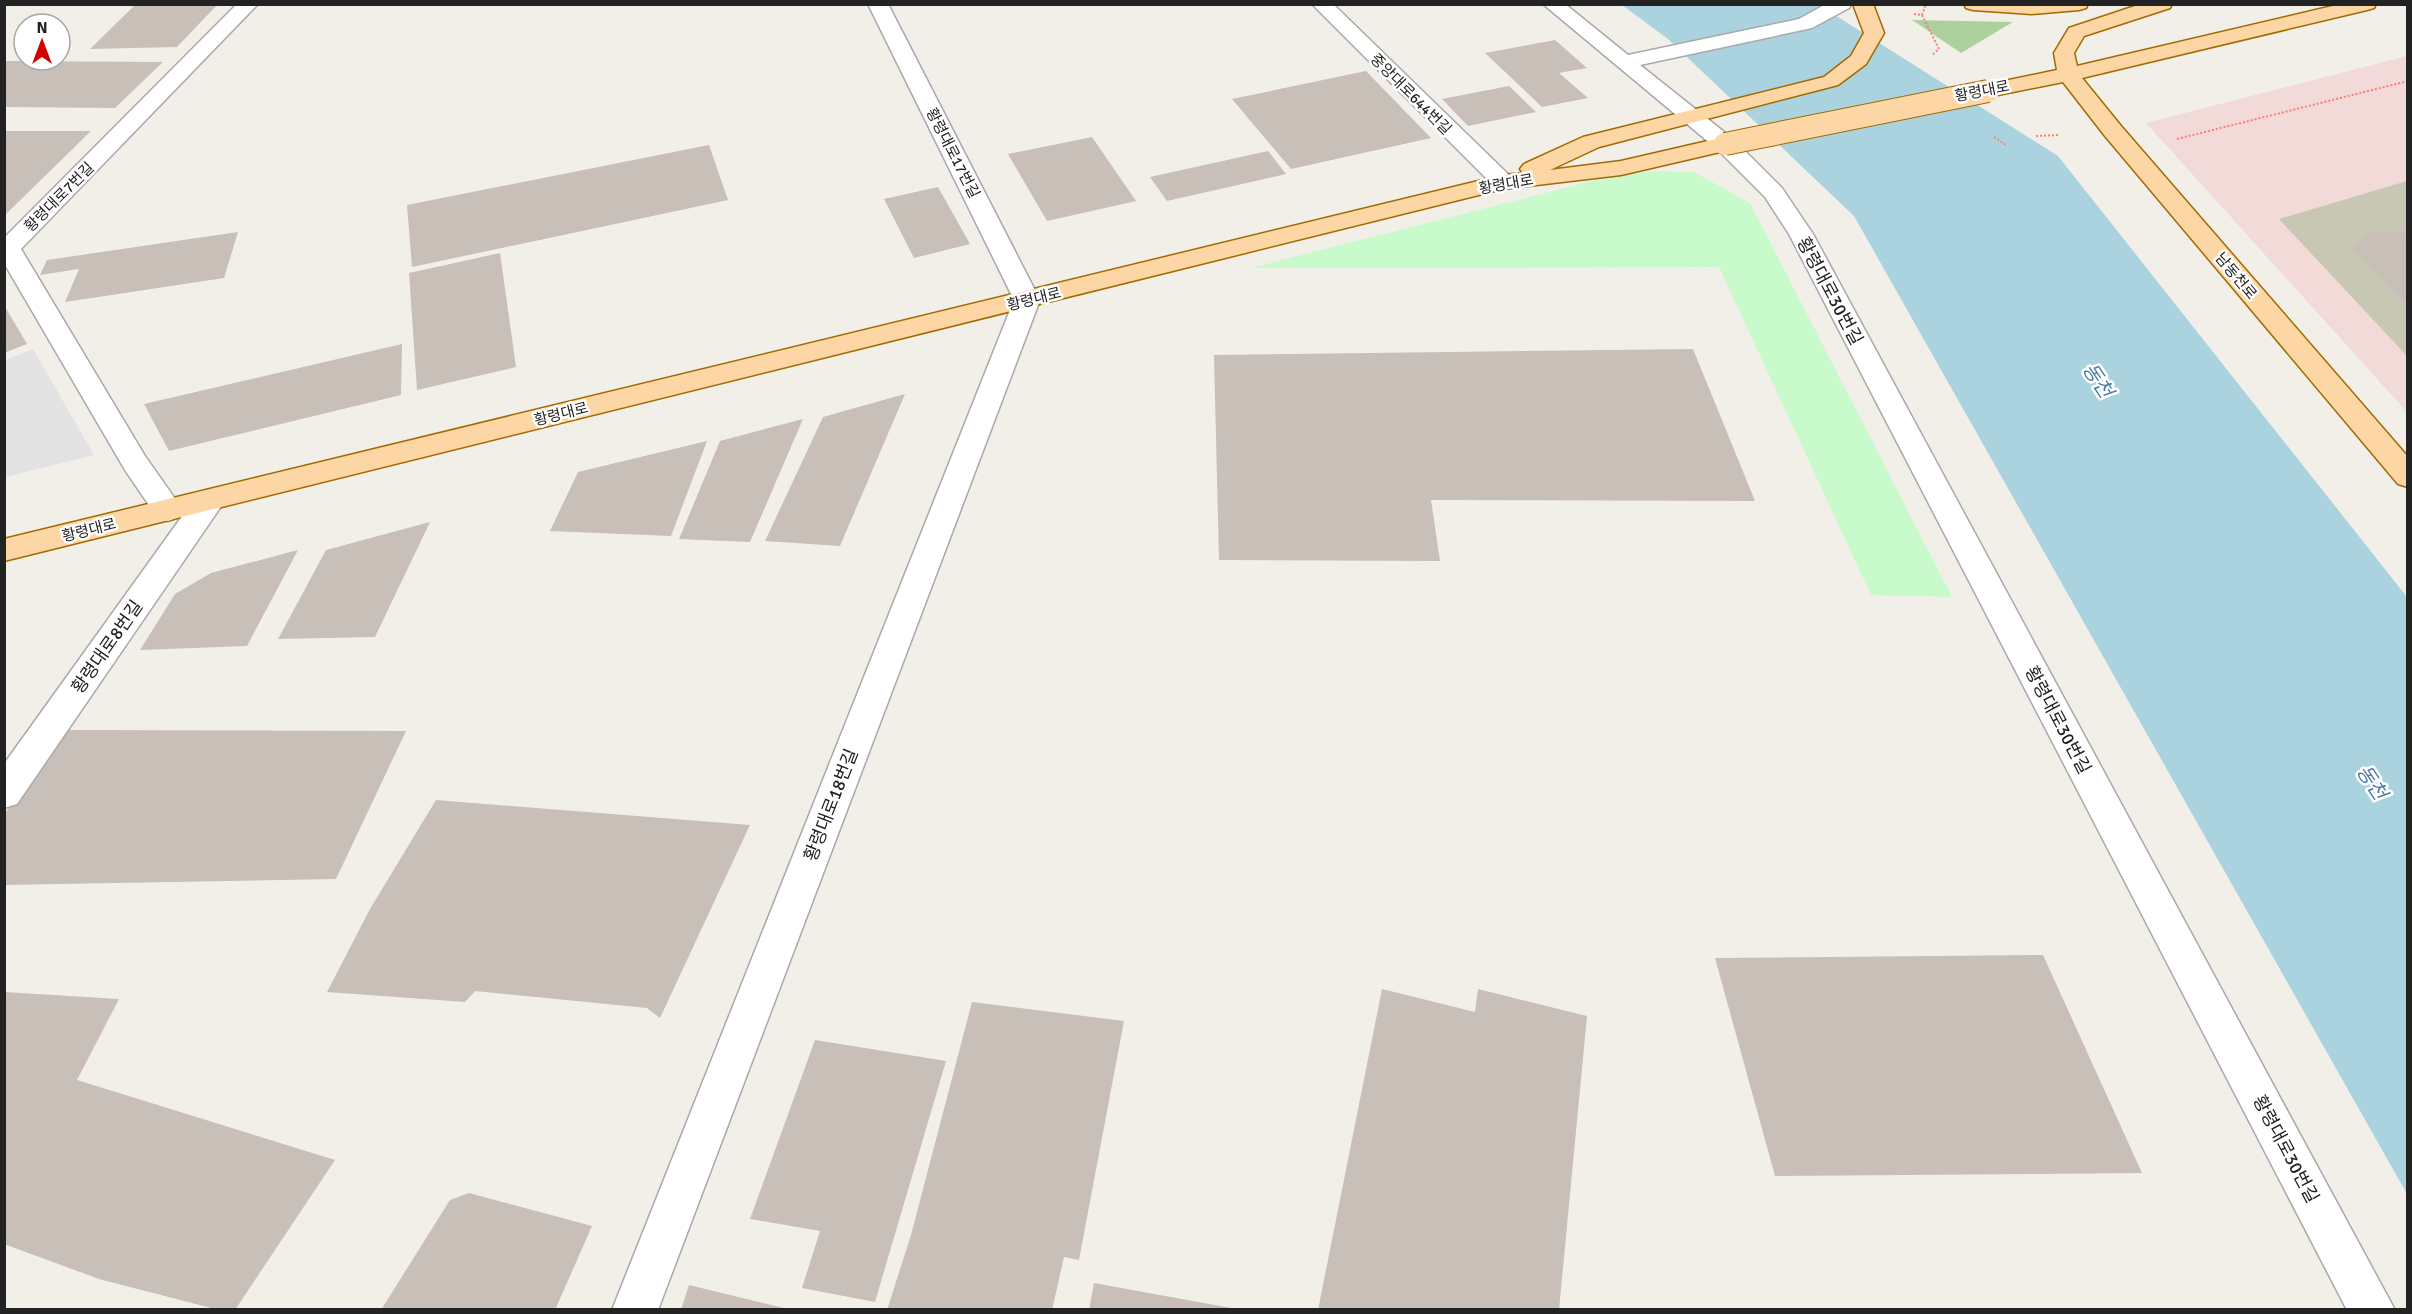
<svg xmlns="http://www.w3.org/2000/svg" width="2412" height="1314" viewBox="0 0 2412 1314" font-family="Signika,'Noto Sans KR',sans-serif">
<rect width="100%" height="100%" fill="#f2efe9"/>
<path fill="#f2dad9" d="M2407,56v356l-261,-289z"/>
<path fill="#c7c7b4" d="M2407,181v175l-128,-137z"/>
<path fill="#add19e" d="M1912,20l101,2 -52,31z"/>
<path fill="#c8facc" d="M1649,171l45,1 56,31 202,394 -81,-2 -152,-328 -469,1 347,-88z"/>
<path fill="#e2e2e2" d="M33,349l61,106 -89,22v-117z"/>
<path fill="#aad3df" d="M1622,5h197l239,151 349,441v597l-553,-978 -186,-177z"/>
<path fill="#c7bfb8" d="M136,4h82l-41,43 -87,2z
M1555,40l32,28 -28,5 29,25 -46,9 -57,-54z
M4,61l159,1 -48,46 -111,-1z
M1366,71l65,67 -140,31 -59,-70z
M1509,86l27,26 -68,14 -26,-27z
M4,131h87l-87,85z
M1092,137l44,64 -89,20 -39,-67z
M709,145l19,55 -316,67 -5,-62z
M1268,151l18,23 -119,27 -17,-24z
M938,187l32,57 -56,14 -30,-59z
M238,232l-14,46 -159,24 14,-33 -39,6 7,-15z
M2408,232v75l-57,-59 19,-15z
M500,253l16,114 -99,23 -8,-117z
M4,305l23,39 -23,9z
M402,344l-1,51 -232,56 -25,-47z
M1693,349l62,152 -324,-1 9,61 -221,-1 -5,-205z
M905,394l-65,152 -75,-5 58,-124z
M803,419l-53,123 -71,-3 41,-98z
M707,441l-36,95 -121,-5 28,-59z
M430,522l-55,115 -97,2 48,-89z
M298,550l-51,96 -107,4 35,-56 36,-21z
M62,730l344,1 -70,148 -332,6v-70z
M436,800l314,25 -90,193 -13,-10 -172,-17 -10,11 -138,-10 43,-83z
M2043,955l99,218 -367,3 -60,-218z
M1382,989l93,23 3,-23 109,27 -28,294h-241z
M4,992l115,7 -42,81 258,80 -100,150h-16l-120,-31 -95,-35z
M972,1002l152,19 -45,239 -15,-3 -12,53h-165l24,-75z
M815,1040l131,21 -71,241 -73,-14 18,-57 -70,-12z
M469,1193l123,33 -37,84h-174l69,-110z
M1094,1283l137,25 -1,2h-141z
M689,1285l99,24v1h-107z"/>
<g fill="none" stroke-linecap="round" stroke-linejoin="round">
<defs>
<path id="minor" d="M237,4h21l-237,245 124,207 38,54 -4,7 -11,4 -11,-4 -32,-47 -121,-207v-25z
M868,4h20l152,296 -382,1010h-46l402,-1010z
M1312,4h21l178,173 4,5 -4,5 -8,2 -8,-2z
M1543,4h22l63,51 171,-36 27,-15h25l-2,4 -37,20 -172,37 93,74 49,49 31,46 582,1076h-48l-558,-1076 -24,-37 -48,-48z
M209,491l11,3 4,7 -4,7 -203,296 -13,4v-44l194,-270z"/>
<path id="major" d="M1853,4h20l11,29 -18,31 -28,21 -239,62 -49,23 71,-9 104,-24 8,2 3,5 -3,5 -112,26 -118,14 -1499,372v-22l1499,-364 20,-2 -3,-4 4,-5 59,-27 241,-60 27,-21 13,-23z
M1964,4h124l-2,4 -7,2 -47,4 -59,-4 -7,-2z
M2141,4h31l-2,4 -86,28 -10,17 3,13 264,-62h35l-2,4 -7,2 -285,68 39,48 287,331v30l-10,-3 -293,-348 -42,-54 -75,15 -8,-1 -3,-5 3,-5 77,-16 -3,-17 15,-25z"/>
</defs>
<use href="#minor" stroke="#a9a9a9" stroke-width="3"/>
<use href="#major" stroke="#a06b00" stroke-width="3"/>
<path stroke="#fa8072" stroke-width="2" stroke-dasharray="2 2" stroke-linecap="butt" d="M1914,14l8,1 4,-11
M1922,15l17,34 -7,6
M2036,136l23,-1
M1994,137l12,8
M2177,139l231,-58"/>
<use href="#minor" fill="#fff" fill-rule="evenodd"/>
<use href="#major" fill="#fcd6a4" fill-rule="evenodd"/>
<defs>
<path id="major-bridge" d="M1725,144l263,-53"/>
</defs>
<use href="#major-bridge" stroke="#a06b00" stroke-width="24" stroke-linecap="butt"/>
<use href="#major-bridge" stroke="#fcd6a4" stroke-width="22"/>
</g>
<g text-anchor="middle" stroke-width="5" stroke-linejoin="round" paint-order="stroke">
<g font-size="15" fill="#222" stroke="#fff">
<text transform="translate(1982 91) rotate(-11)" y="5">황령대로</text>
<text transform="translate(1411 94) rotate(45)" y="5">중앙대로644번길</text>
<text transform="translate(953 153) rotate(63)" y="5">황령대로17번길</text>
<text transform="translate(1506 184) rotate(-10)" y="5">황령대로</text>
<text transform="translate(59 197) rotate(-45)" y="5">황령대로7번길</text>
<text transform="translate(2236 276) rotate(50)" y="5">남동천로</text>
<text transform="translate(1034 299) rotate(-14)" y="5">황령대로</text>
<text transform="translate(561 414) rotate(-14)" y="5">황령대로</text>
<text transform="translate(89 530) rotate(-14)" y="5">황령대로</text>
</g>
<g font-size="18" fill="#222" stroke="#fff">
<text transform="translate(1830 291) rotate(62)" y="6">황령대로30번길</text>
<text transform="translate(107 647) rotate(-55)" y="6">황령대로8번길</text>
<text transform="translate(2058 720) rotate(62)" y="6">황령대로30번길</text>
<text transform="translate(831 805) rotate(-69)" y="6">황령대로18번길</text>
<text transform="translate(2286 1149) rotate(62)" y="6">황령대로30번길</text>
</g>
<g font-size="20" font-style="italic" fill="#4a7aab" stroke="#fff">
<text transform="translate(2098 380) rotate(56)" y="7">동천</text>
<text transform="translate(2372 782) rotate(56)" y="7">동천</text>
</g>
</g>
<rect width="2412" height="1314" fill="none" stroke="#222222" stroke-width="12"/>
<g transform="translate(42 42)"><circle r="28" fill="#ffffff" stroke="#a7a7a7" stroke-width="1.5"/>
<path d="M0-4.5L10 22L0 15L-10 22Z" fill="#d40000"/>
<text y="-9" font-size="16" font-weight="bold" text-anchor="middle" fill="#222222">N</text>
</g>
</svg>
